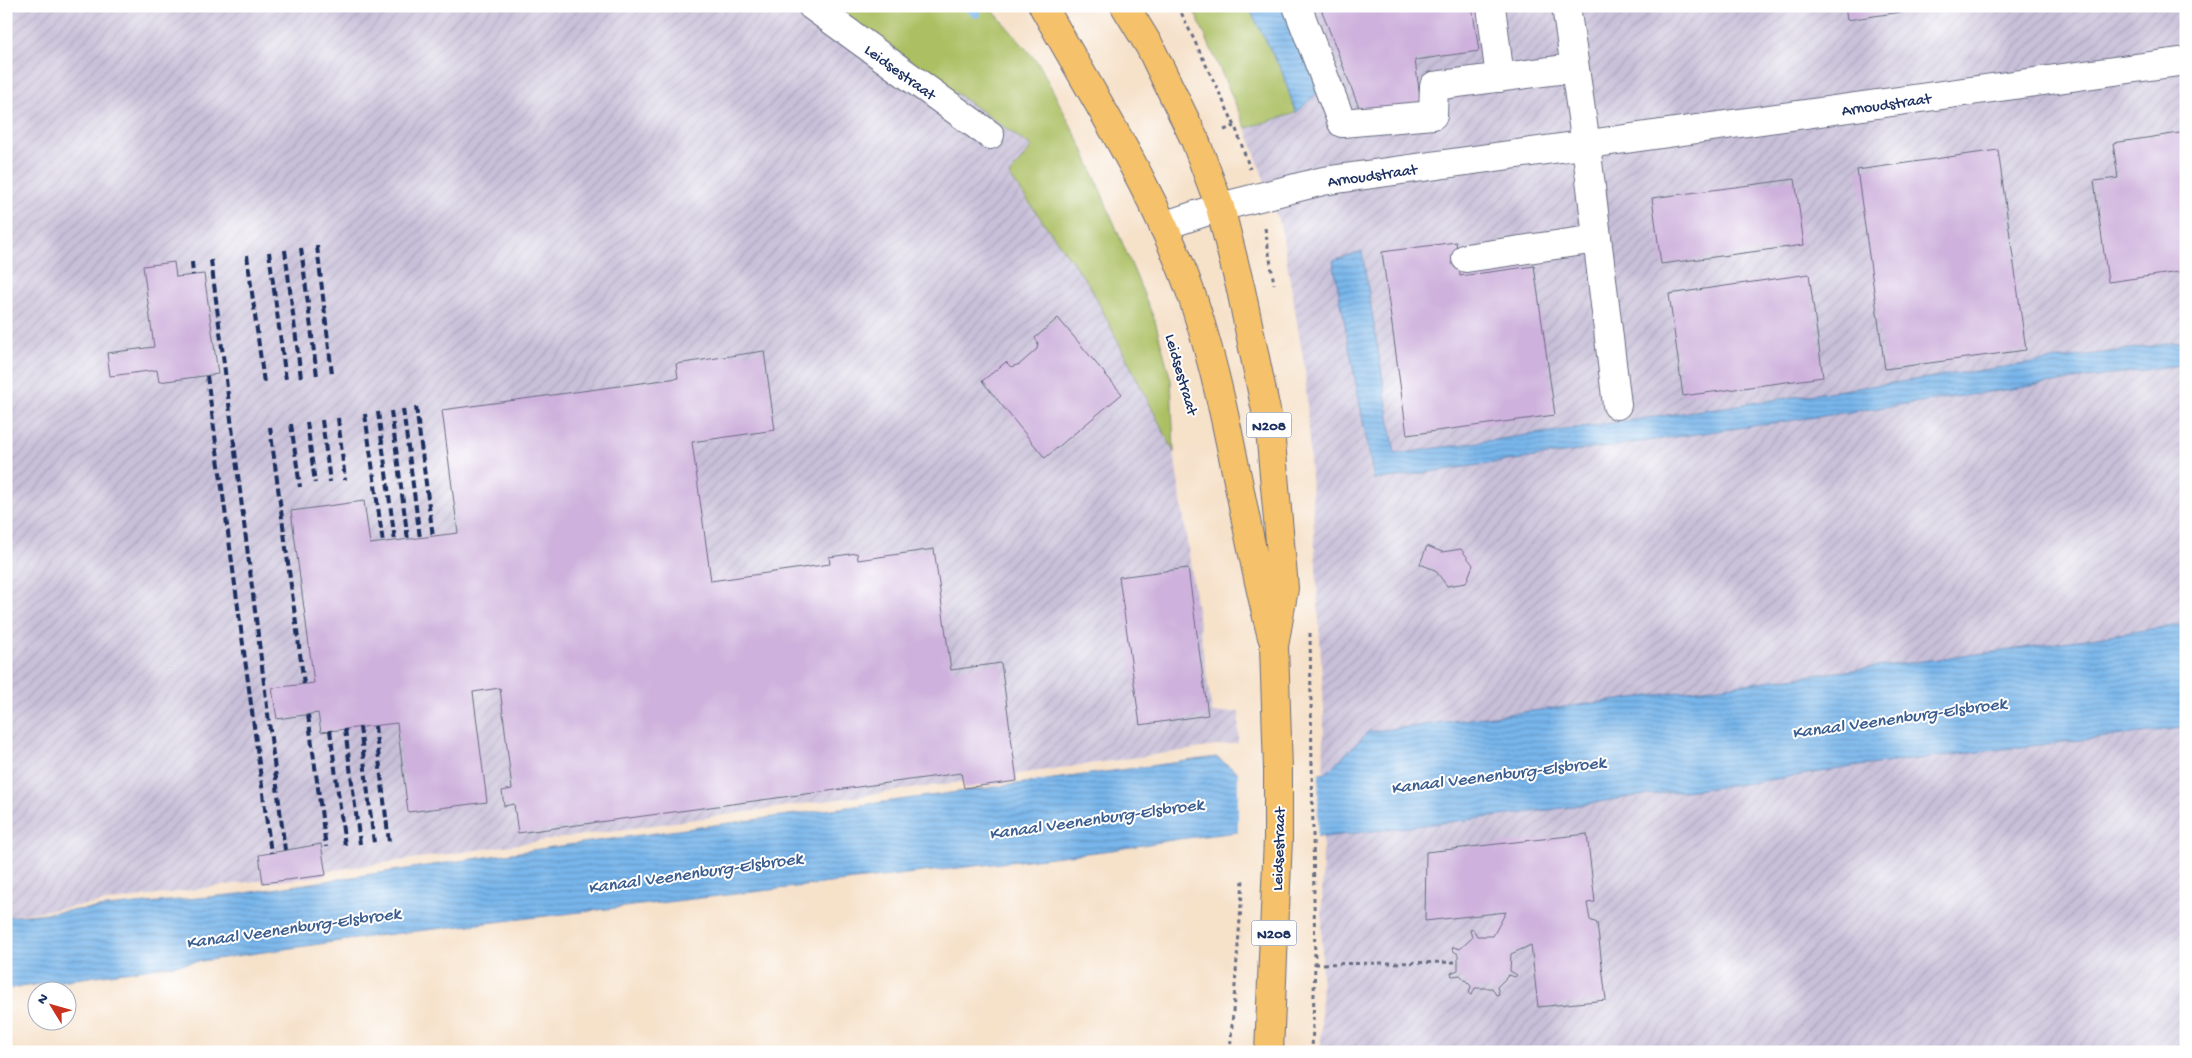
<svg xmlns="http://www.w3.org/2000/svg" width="2192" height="1058" viewBox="0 0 2192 1058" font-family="'Gochi Hand',sans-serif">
<defs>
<pattern id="industrial-furrows" width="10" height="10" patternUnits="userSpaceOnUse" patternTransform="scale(1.25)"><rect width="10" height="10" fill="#c8bfd8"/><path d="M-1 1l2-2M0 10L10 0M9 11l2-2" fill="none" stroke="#aba4bc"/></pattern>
<pattern id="water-rules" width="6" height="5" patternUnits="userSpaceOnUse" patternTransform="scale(1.25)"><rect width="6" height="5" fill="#78b6eb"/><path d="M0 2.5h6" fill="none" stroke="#6294c2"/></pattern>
</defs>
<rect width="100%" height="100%" fill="#fff"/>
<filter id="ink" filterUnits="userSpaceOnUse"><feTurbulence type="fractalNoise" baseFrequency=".02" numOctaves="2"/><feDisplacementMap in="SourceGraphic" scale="10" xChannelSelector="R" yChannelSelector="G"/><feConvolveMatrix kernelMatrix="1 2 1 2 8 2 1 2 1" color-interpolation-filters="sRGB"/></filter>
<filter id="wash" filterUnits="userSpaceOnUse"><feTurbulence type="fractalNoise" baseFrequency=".0096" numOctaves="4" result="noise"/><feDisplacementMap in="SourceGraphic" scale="20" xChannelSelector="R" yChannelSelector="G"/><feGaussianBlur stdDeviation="1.12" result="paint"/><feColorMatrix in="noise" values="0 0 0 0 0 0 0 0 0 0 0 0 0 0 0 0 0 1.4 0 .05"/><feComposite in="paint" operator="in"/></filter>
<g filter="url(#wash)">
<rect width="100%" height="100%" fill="#f6e1c9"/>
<path fill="url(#industrial-furrows)" d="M6,6h827l199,141 -10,47 68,92 84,166 38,261 27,-1 -1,31 -1232,173z
M1204,6h982v1046h-865l3,-341 -19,-341 -23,-138z"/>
<path fill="#acc064" stroke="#647861" d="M833,6h156l50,58 44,85 72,172 16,59 3,72 -84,-166 -81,-111 23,-28z
M1192,6h56l34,66 14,41 -50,15z"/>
<path fill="url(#water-rules)" stroke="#4a72a4" d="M1248,6h41l29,86 -22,21 -14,-41z
M1362,251l33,203 791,-113v23l-812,116 -41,-219z
M2186,624v103l-3,1 -324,38 -129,20 -94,10 -87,14 -225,27 -64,-6 -23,1 -59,7 -66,11 -737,86 -369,53v-72l233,-23 314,-47 663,-90 24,17 66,-3 19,3 43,-42 641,-82z"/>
<path fill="#f6e1c9" d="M1278,770h41l-2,69 -57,-6 -22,1v-63z"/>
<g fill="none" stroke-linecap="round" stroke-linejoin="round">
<path stroke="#78b6eb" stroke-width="10" d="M969,6l7,7"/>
</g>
<g id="blocks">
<path fill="#ceb1dc" d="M1320,6h152l7,45 -64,9 6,45 -60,8z
M1845,6h90v1l-88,13z
M2186,132v139l-78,11 -14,-101 24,-3 -5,-35z
M1998,150l28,200 -141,19 -28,-199z
M1795,179l9,66 -143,19 -9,-66z
M1456,242l4,34 74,-10 21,149 -148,20 -25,-183z
M174,262l2,15 28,-3 14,100 -59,8 -2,-12 -47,6 -3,-23 47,-6 -11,-81z
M1809,274l14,103 -140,19 -14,-102z
M1058,318l64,76 -77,64 -63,-77 24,-19 5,5 9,-3 17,-15 1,-6 -3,-5z
M764,351l11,79 -83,12 19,139 119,-17 -1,-7 28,-4 1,7 76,-11 17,121 50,-7 16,118 -53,7 -3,-15 -443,60 -4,-29 -10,2 -2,-15 10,-2 -12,-101 -27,4 14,110 -79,10 -11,-89 -76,9 -3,-19 -41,6 -5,-31 42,-5 -23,-172 73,-10 6,43 88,-11 -16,-123 236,-32 -2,-14z
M1427,546l15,6 19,-3 12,16 -7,18 -19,3 -12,-16 -15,-6z
M1188,568l20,147 -68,10 -21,-148z
M1587,834l8,68 -8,1 3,17 7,3 9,77 -68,7 -7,-62 -20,9 -1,17 7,4 -2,2 -6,-2 -12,12 2,7 -3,1 -4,-7h-17l-3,7 -3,-1 2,-8 -11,-11 -8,1 -1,-3 7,-3v-16l-6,-4 1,-3 7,2 12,-11 -2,-8 3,-1 4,7h16l13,-24 -81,9 1,-69z
M321,844l5,31 -63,8 -4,-28z"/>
</g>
</g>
<g filter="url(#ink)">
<use href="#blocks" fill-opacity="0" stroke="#686d83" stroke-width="1"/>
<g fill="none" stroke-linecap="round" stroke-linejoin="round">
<defs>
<path id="minor" d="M812,6l178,129
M1297,6l45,117 91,-8 1,-29 140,-18
M1491,6l9,72
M1566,6l20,139 31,260
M1163,226l57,-19 103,-26 863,-120
M1466,258l131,-19"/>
<path id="major" d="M1043,6c54,97 115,190 151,296 36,110 49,224 78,335
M1125,6l25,41 45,93 25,67 21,83 29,140 14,158 -10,58 4,124v68l-9,214"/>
</defs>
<use href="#minor" stroke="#686d83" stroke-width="30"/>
<use href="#major" stroke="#686d83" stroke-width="30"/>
<path stroke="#686d83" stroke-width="3" stroke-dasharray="4 4" stroke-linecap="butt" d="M1178,6l57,120 15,43
M1224,130l11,-4
M1265,228l9,56
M1310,633l5,331 -3,88
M1315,964l143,-2
M1230,1052l13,-172"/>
<use href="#minor" stroke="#fff" stroke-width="28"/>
<use href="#major" stroke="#f5c16b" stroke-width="28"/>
<path stroke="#1b2f5e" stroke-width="4" stroke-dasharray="8 4" stroke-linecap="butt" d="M317,246l15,128
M301,248l16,128
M285,250l16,128
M269,252l17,128
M247,255l17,128
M211,260l74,590
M192,262l1,13
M207,376l64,477
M416,407l17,130
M403,409l17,129
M391,411l17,129
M378,412l17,129
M365,414l18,129
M338,418l7,62
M322,420l8,62
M307,422l8,61
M291,424l9,63
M270,427l34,257
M308,715l18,132
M375,726l14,116
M360,727l14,116
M345,729l15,115
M330,730l15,116"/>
</g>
</g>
<g text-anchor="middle" stroke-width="4" stroke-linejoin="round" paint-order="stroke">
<g fill="#fff" stroke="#5f6d8e" stroke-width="1">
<rect x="1246.5" y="412.5" width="45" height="25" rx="4"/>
<rect x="1251.5" y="920.5" width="45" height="25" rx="4"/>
</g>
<g font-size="15" font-weight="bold" fill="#1b2f5e">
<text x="1269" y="430">N208</text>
<text x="1274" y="938">N208</text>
</g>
<g font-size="16" fill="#1b2f5e" stroke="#fff">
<text transform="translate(901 71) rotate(36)" y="6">Leidsestraat</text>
<text transform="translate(1886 103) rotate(-8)" y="6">Arnoudstraat</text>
<text transform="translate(1372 174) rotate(-8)" y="6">Arnoudstraat</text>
<text transform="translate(1183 374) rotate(74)" y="6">Leidsestraat</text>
<text transform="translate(1277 849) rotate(-88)" y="6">Leidsestraat</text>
</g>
<g font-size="18" font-style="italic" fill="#3c5e8f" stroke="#fff">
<text transform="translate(1899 717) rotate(-8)" y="6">Kanaal Veenenburg-Elsbroek</text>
<text transform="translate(1498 774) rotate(-7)" y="6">Kanaal Veenenburg-Elsbroek</text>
<text transform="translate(1096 818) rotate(-8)" y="6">Kanaal Veenenburg-Elsbroek</text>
<text transform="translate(695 872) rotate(-8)" y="6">Kanaal Veenenburg-Elsbroek</text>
<text transform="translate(293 927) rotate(-8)" y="6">Kanaal Veenenburg-Elsbroek</text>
</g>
</g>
<rect width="2192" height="1058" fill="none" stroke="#fff" stroke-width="25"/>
<g transform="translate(52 1006) rotate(307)"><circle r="24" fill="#ffffff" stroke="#a4acbf"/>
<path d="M0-4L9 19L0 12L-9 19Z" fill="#c8321e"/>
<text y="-8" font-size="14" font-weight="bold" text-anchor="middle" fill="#1b2f5e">N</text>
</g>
</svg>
